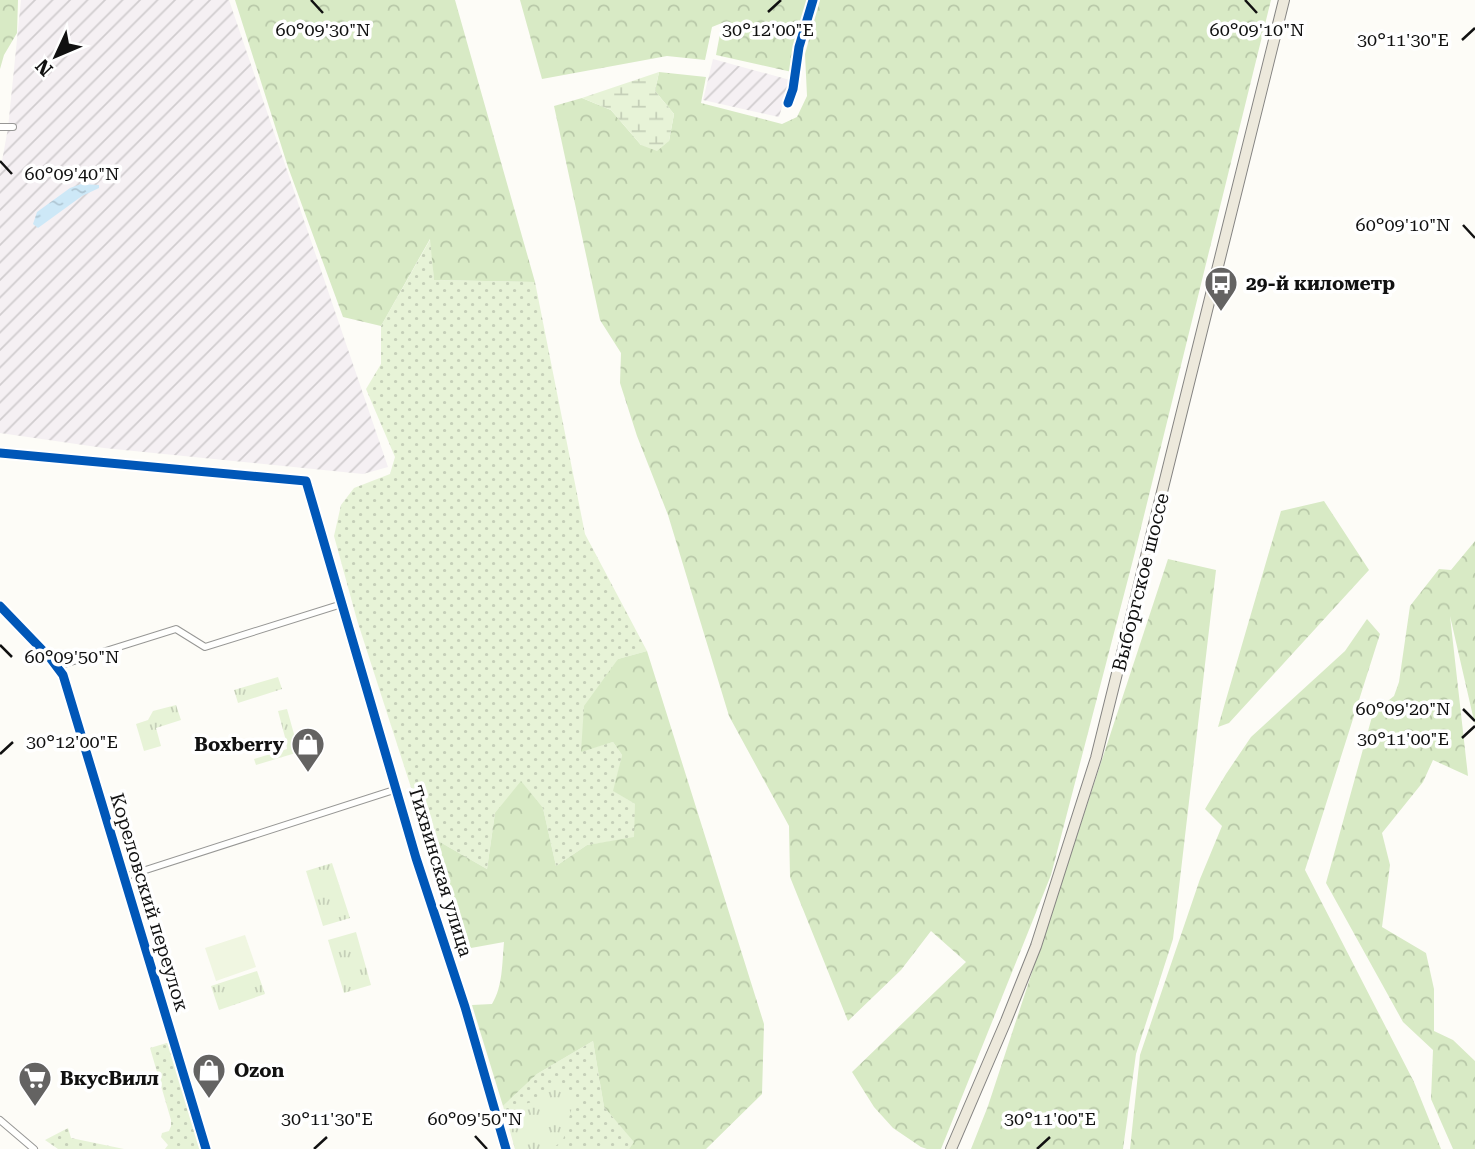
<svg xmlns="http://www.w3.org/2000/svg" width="1475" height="1149" viewBox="0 0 1475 1149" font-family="'Roboto Serif',serif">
<defs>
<pattern id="industrial-furrows" width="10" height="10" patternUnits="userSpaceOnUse" patternTransform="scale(1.75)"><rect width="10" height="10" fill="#f5f0f3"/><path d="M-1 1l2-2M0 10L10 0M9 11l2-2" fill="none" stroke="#d1cdcf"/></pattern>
<pattern id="grass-dots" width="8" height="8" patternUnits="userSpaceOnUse" patternTransform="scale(1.75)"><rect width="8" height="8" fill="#e7f3d7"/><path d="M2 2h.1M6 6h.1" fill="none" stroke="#c5cfb8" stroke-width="1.8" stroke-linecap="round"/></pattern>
<pattern id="forest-crowns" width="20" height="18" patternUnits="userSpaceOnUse" patternTransform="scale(1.75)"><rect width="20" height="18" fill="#d8eac5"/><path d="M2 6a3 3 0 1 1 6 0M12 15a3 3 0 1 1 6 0" fill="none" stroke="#b8c8a8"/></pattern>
<pattern id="wetland-marsh" width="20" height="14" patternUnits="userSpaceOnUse" patternTransform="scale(1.75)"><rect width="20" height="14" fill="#e7f3d7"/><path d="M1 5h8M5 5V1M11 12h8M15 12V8" fill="none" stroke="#c5cfb8"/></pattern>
<pattern id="park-tufts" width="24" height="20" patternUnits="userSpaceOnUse" patternTransform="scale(1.75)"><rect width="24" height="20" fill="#e7f3d7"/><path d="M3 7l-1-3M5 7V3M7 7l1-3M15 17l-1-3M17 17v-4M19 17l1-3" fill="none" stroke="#c5cfb8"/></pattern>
<pattern id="water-ripples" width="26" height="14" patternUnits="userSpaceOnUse" patternTransform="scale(1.75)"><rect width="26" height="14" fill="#cde8f7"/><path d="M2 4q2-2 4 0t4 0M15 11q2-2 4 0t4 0" fill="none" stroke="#afc6d3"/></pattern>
</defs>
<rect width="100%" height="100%" fill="#fdfcf7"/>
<path fill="url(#industrial-furrows)" d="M21,0h208l159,467 -25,7 -259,-26 -104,-15v-261l8,-44z
M713,59l77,21 -11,37 -76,-17z"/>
<path fill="url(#grass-dots)" d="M431,238l3,42 101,2 50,252 62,117 -29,8 -37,92 32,-9 9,13 -8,36 21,13v34l-48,7 -31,21 -13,-58 -48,5 -8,56 -61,-35 -69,-214 -23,-84 7,-31 13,-17 36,-14 5,-17 -29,-68 15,-25v-38z
M593,1041l11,66 31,35 -6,7h-114l-12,-43 34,-32z
M170,1042l30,107h-35l3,-4 -7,-8 1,-4 7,-2 2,-5v-6l-21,-72z
M68,1128l3,10 53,11h-66l-13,-9z"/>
<path fill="url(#forest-crowns)" d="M0,0h18l-1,33 -13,22 -4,14z
M235,0h220l80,282 -101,-2 -4,-41 -49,87 -38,-9 -55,-150z
M520,0h289l-17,72 -76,-17 6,-32 -10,4 -7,33 -38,-4 -125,23z
M820,0h451l-137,556 -83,319 -110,274h-14l-6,-2 -28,-19 -19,-21 -22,-35 114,-110 -35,-31 -30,39 -53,51 -58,-144 -1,-51 -60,-110 -61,-201 -31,-79 -17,-53 1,-30 -21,-33 -46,-214 28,-8 29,12 30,35 28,-4 5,-27 -19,-23 4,-19 47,5 -5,26 81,21 15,-7 10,-21 -2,-42z
M1324,501l45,69 -140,153 -11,4 63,-216z
M1475,541v184l-25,-109 18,160 -35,-16 -10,22 -41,51 8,32 -8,62 44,26 8,36v42l19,9 22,21v88h-22l-22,-50 2,-49 -30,-28 -77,-139 47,-170 21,-17 5,-14 11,-76 29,-37 12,1z
M1168,559l48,11 -43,369 -37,115 -13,95h-152l17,-43z
M1367,619l13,15 -75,236 109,212 27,67h-311l10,-94 60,-176 22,-53 -17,-17 21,-35 25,-37 94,-86z
M647,651l117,373 -2,70 -56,55h-77l5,-7 -30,-35 -11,-66 -56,33 -34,32 -31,-101 20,-1c11,-18 10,-41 12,-62l-33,6 -13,-18 -23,-75 -9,-21 61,35 8,-56 26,-32 22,27 13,58 31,-21 47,-8 1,-33 -22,-13 9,-36 -9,-13 -32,10 3,-46 34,-47z"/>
<path fill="url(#wetland-marsh)" d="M659,72l-4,19 19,23 -5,27 -12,10 -16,-6 -30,-35 -29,-12z"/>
<path fill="url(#park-tufts)" d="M278,677l4,12 -44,14 -4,-13z
M176,705l5,15 -25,8 5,18 -17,5 -8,-27 12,-4 5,-9z
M287,709l12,43 -43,13 -2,-6 33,-10 -1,-8 -8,-30z
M332,863l18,55 -27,8 -17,-55z
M356,932l15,53 -27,8 -16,-53z
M257,971l8,23 -46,16 -8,-24z
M557,1080l17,20 -11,40 -11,9h-37l-4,-17 10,-27 22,-6z"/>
<path fill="#f0f6e1" d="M245,935l11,32 -40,14 -11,-33z"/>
<path fill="url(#water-ripples)" d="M81,184l18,1v3l-17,8 -44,32 -5,-4 4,-12 33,-24z"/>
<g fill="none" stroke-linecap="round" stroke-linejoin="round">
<defs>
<path id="street" d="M788,103l5,-14 6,-42 14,-47
M0,127h13
M0,453l306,28 110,377 49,149 41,142
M0,606l51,53 12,16 143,474
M58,666l118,-37 29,18 137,-43
M124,877l273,-88
M0,1120l34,29"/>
<path id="primary" d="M951,1149l55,-128 30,-75 60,-188 188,-758"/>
</defs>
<use href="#street" stroke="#979795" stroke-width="8"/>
<use href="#primary" stroke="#858482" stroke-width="12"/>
<use href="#street" stroke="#fffffe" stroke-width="6"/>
<use href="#primary" stroke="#ede9dc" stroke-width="10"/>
<defs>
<path id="cycleway" d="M788,103l5,-14 6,-42 14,-47
M0,453l306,28 110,377 49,149 41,142
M0,606l51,53 12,16 143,474"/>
</defs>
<use href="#cycleway" stroke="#fff" stroke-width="13"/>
<use href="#cycleway" stroke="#0057b8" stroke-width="9"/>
</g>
<path fill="none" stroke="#111" stroke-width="2.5" d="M311,0l12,13M1245,0l12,13M768,12l13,-12M1462,40l13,-12M0,161l12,13M1463,225l12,13M0,645l12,12M1463,709l12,12M1462,738l13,-12M0,754l13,-12M475,1136l12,13M314,1149l13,-12M1037,1149l13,-12"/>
<defs>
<symbol id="bus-pin" viewBox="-11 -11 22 30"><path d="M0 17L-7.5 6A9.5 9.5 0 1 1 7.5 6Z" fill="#646362" stroke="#fff"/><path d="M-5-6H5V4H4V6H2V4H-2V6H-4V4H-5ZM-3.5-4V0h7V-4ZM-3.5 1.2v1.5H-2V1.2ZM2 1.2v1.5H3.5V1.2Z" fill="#fff"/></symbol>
<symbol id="shop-pin" viewBox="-11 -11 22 30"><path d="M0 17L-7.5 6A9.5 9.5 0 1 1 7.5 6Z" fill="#646362" stroke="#fff"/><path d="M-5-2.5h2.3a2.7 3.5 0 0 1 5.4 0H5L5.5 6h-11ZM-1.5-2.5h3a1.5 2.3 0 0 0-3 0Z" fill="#fff"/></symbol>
<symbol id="supermarket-pin" viewBox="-11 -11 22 30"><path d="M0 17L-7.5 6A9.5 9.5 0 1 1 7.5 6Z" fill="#646362" stroke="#fff"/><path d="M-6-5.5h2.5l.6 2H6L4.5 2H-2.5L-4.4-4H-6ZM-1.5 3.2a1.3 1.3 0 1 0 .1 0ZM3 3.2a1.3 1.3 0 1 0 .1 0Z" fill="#fff"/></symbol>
</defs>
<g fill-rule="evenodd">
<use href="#bus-pin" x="1202" y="264" width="38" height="52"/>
<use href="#shop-pin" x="289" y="725" width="38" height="52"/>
<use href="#shop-pin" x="190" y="1051" width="38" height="52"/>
<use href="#supermarket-pin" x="16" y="1059" width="38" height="52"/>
</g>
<g text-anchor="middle" stroke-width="7" stroke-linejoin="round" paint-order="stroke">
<g font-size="19" font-weight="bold" fill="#111" stroke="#fff" text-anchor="start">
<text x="1246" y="290">29-й километр</text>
<text x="284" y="751" text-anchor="end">Boxberry</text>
<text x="234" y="1077">Ozon</text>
<text x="60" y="1085">ВкусВилл</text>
</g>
<g font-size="19" fill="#111" stroke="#fff">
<text transform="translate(1140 582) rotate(-76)" y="7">Выборгское шоссе</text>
<text transform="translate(441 871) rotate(73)" y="7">Тихвинская улица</text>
<text transform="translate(150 902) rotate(73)" y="7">Кореловский переулок</text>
</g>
</g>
<g font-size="18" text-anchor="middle" fill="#111" stroke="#fff" stroke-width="7" stroke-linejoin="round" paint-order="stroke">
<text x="768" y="36">30°12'00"E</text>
<text x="323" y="36">60°09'30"N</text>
<text x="1257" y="36">60°09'10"N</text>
<text x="1403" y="46">30°11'30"E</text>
<text x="72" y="180">60°09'40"N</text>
<text x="1403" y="231">60°09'10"N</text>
<text x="72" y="663">60°09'50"N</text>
<text x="1403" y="715">60°09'20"N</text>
<text x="1403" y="745">30°11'00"E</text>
<text x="72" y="748">30°12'00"E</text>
<text x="475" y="1125">60°09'50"N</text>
<text x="327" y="1125">30°11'30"E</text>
<text x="1050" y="1125">30°11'00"E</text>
</g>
<g transform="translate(56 56) rotate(226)" stroke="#ffffff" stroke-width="5" paint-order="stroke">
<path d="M0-5L12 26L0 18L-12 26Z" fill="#111111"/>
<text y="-10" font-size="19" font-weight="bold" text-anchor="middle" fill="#111111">N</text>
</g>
</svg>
